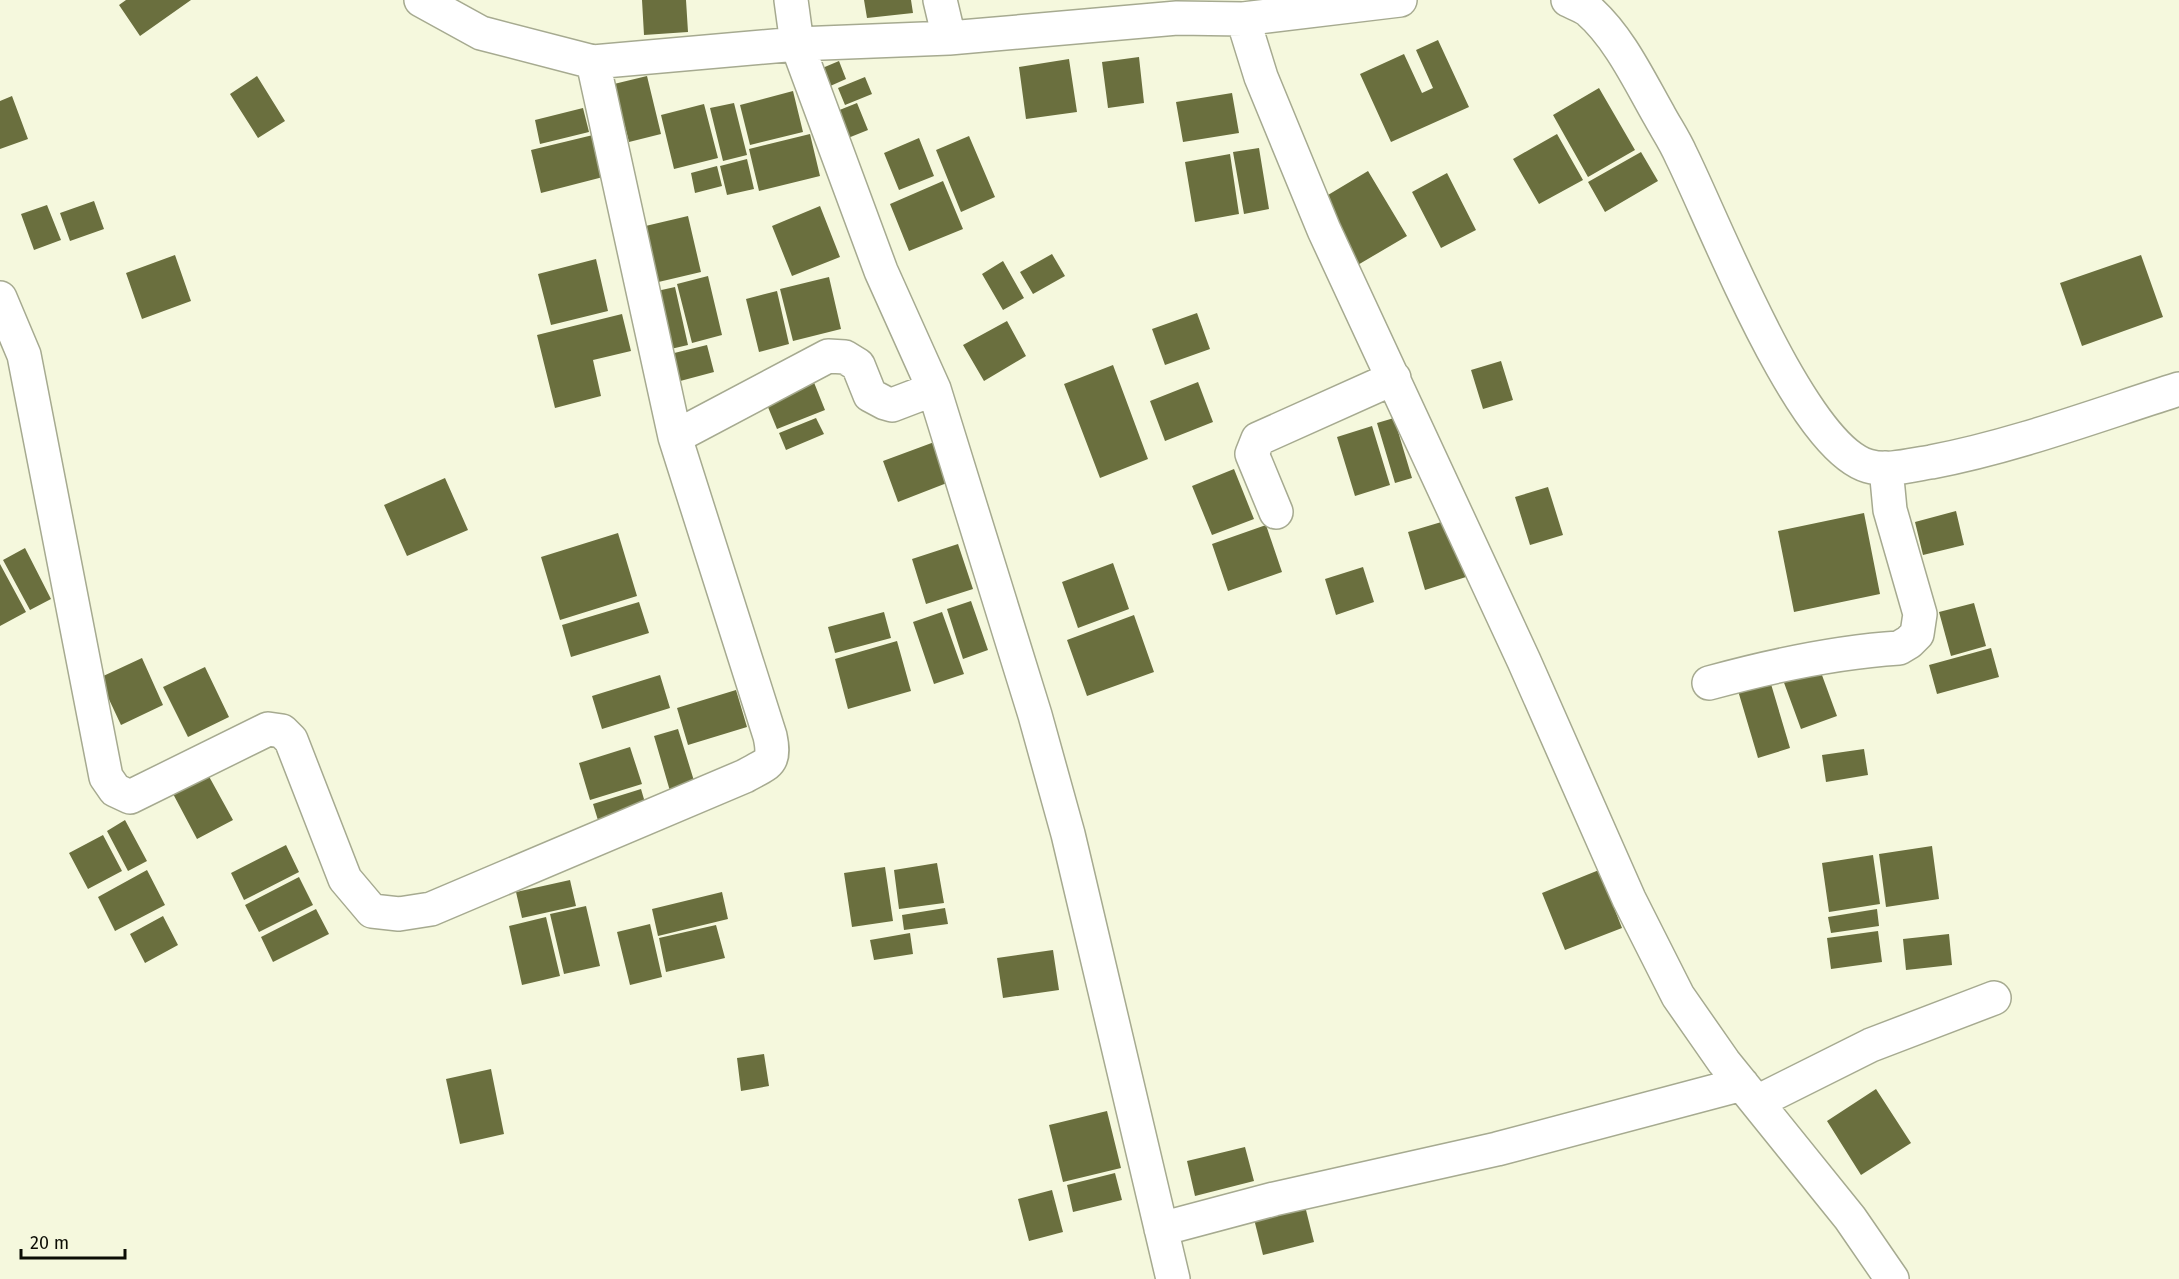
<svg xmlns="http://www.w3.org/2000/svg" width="2179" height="1279" viewBox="0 0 2179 1279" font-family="'Fira Sans',sans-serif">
<rect width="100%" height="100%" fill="#f5f8dd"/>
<path fill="#6a6f3e" d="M126,0h65l-51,36 -21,-31z
M642,0h44l2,32 -44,3z
M864,0h47l2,13 -46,5z
M1438,40l31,67 -78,35 -31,-68 44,-20 18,39 11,-5 -17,-38z
M1139,57l5,46 -36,5 -6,-46z
M1069,59l8,53 -51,7 -7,-52z
M839,61l7,18 -18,8 -8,-18z
M257,76l28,45 -27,17 -28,-44z
M647,76l14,58 -32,8 -15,-58z
M865,77l7,17 -27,11 -7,-17z
M1599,88l36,62 -47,27 -35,-62z
M793,91l10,41 -53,13 -10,-40z
M1232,93l7,40 -56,9 -7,-40z
M12,96l16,43 -28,10v-48z
M734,103l13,52 -24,6 -13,-53z
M857,103l11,27 -25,10 -11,-27z
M704,104l14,54 -44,11 -13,-54z
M583,108l6,24 -49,12 -5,-24z
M810,134l10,42 -61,15 -10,-42z
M1557,134l26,46 -44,24 -26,-45z
M593,135l10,42 -62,16 -10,-43z
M969,136l26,61 -34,15 -25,-62z
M919,138l15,38 -35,14 -15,-37z
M1259,148l10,61 -25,5 -11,-62z
M1641,152l17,29 -53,31 -17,-30z
M1230,154l9,60 -44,8 -10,-60z
M747,159l7,30 -27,6 -7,-29z
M717,166l5,20 -27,7 -4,-20z
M1368,171l39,65 -51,30 -38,-65z
M1447,173l29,57 -35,18 -29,-56z
M943,181l20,48 -54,22 -19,-47z
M94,201l10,28 -34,12 -10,-28z
M47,205l14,35 -27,10 -13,-36z
M820,206l20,51 -48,19 -20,-50z
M688,216l13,56 -51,12 -13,-56z
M1052,254l13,22 -32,18 -13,-22z
M175,255l16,46 -49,18 -16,-46z
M2141,255l22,62 -81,29 -22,-63z
M596,259l12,52 -57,14 -13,-51z
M1003,261l21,37 -21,12 -21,-36z
M708,276l14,59 -30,8 -15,-59z
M829,277l12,52 -48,12 -13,-52z
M675,287l13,58 -26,6 -14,-58z
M777,291l12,53 -30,8 -13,-53z
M1197,313l13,36 -45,16 -13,-36z
M622,314l9,37 -38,9 8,36 -46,12 -18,-73z
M1007,321l19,35 -42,25 -21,-36z
M707,345l7,27 -45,12 -7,-28z
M1501,361l12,39 -30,9 -12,-39z
M1113,365l35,94 -48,19 -36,-94z
M811,375l14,35 -48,19 -14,-34z
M1198,382l15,40 -48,19 -15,-40z
M816,418l8,16 -38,16 -7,-17z
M1394,418l18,60 -17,5 -18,-60z
M1372,426l18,59 -35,11 -18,-59z
M937,441l15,40 -54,21 -15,-41z
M1234,469l20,50 -42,16 -20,-49z
M445,478l23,52 -61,26 -23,-51z
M1548,487l15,48 -33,10 -15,-48z
M1956,511l8,34 -41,10 -8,-33z
M1864,513l16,81 -86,18 -16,-81z
M1448,520l18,57 -41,13 -17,-58z
M1266,525l16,47 -54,19 -16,-47z
M618,533l19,63 -77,24 -19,-63z
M958,544l15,45 -47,15 -14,-45z
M25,548l26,51 -21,11 -27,-50z
M1113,563l16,46 -51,19 -16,-46z
M0,564l26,48 -26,14z
M1363,567l11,35 -38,13 -11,-36z
M971,601l17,49 -25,9 -16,-50z
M639,602l10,31 -78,24 -9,-32z
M1974,603l12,43 -35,10 -12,-44z
M884,612l7,26 -56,15 -7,-26z
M942,612l22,62 -30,10 -21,-62z
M1134,615l20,57 -67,24 -20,-56z
M897,641l14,50 -63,18 -13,-50z
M1991,648l8,29 -62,17 -8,-29z
M142,658l21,47 -42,20 -22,-47z
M205,667l24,50 -41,20 -25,-50z
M1819,667l18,49 -36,13 -18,-49z
M1768,674l22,74 -32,10 -22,-74z
M660,675l10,33 -68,21 -10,-33z
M736,690l11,37 -59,18 -11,-37z
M678,729l17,55 -25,7 -16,-55z
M630,747l12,37 -52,16 -11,-37z
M1864,749l4,26 -42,7 -4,-27z
M206,771l27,49 -36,19 -26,-49z
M641,789l8,27 -48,14 -8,-26z
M125,820l22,41 -19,10 -21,-40z
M103,835l19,36 -34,18 -19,-36z
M286,845l13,27 -55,28 -13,-27z
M1932,846l7,53 -53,8 -7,-53z
M1873,855l7,49 -51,8 -7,-49z
M937,863l7,40 -45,6 -5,-39z
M885,867l8,54 -41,6 -8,-54z
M147,870l18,35 -50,26 -17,-34z
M1599,870l23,58 -57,22 -23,-57z
M299,877l14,28 -54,27 -14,-27z
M570,880l6,26 -54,12 -6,-26z
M722,892l6,27 -70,17 -6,-27z
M586,906l14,60 -36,8 -14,-60z
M945,908l3,16 -44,6 -2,-15z
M316,909l13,25 -56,28 -12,-25z
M1877,909l2,17 -48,7 -3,-16z
M163,916l15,29 -33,18 -15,-29z
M546,917l14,59 -38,9 -13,-59z
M650,924l12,53 -32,8 -13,-53z
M716,925l9,33 -59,14 -7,-34z
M1878,931l4,31 -51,7 -4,-31z
M910,933l3,21 -39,6 -4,-20z
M1949,934l3,31 -46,5 -3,-31z
M1053,950l6,40 -56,8 -6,-40z
M764,1054l5,32 -28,5 -4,-33z
M491,1069l13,65 -44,10 -14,-65z
M1876,1089l35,54 -50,32 -34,-54z
M1107,1111l14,57 -58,14 -14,-57z
M1245,1147l9,34 -59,15 -8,-35z
M1115,1173l7,27 -49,12 -6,-27z
M1052,1190l11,42 -34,9 -11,-42z
M1304,1202l10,40 -51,13 -10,-40z"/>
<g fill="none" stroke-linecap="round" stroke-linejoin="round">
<defs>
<path id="minor" d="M421,0l60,33 112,29 204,-18 152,-6 228,-20 66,1 157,-19
M791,0l6,44 84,227 53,118 101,326 33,119 105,445
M940,0l9,38
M1568,0c6,3 14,6 20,10 31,27 51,70 71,105 7,13 16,26 22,40 33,66 119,291 187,311 19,6 43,-1 63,-4 84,-16 166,-47 248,-73
M1243,19l18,58 63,153 200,431 105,238 49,97 46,66 126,156 42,61
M0,298l24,57 82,422 9,13 15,7 138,-68 14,2 9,9 54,139 27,32 27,3 32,-5 314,-133c23,-13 31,-12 25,-40l-95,-299 -82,-375
M675,437l153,-81 17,1 13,8 12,30 15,8 7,2 42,-16
M1276,512l-24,-58 6,-15 136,-61
M1709,683c62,-17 126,-31 190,-35l10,-6 8,-8 3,-20 -30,-104 -4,-42
M1757,1102l114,-57 123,-47
M1161,1229l113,-30 223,-50 245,-65"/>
</defs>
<use href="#minor" stroke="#a6aa90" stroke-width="36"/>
<use href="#minor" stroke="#fff" stroke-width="33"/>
</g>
<path d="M21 1249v9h104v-9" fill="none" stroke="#0b0c04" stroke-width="3"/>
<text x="30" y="1249" font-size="18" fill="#0b0c04" stroke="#f5f8dd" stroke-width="4.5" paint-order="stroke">20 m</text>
</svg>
